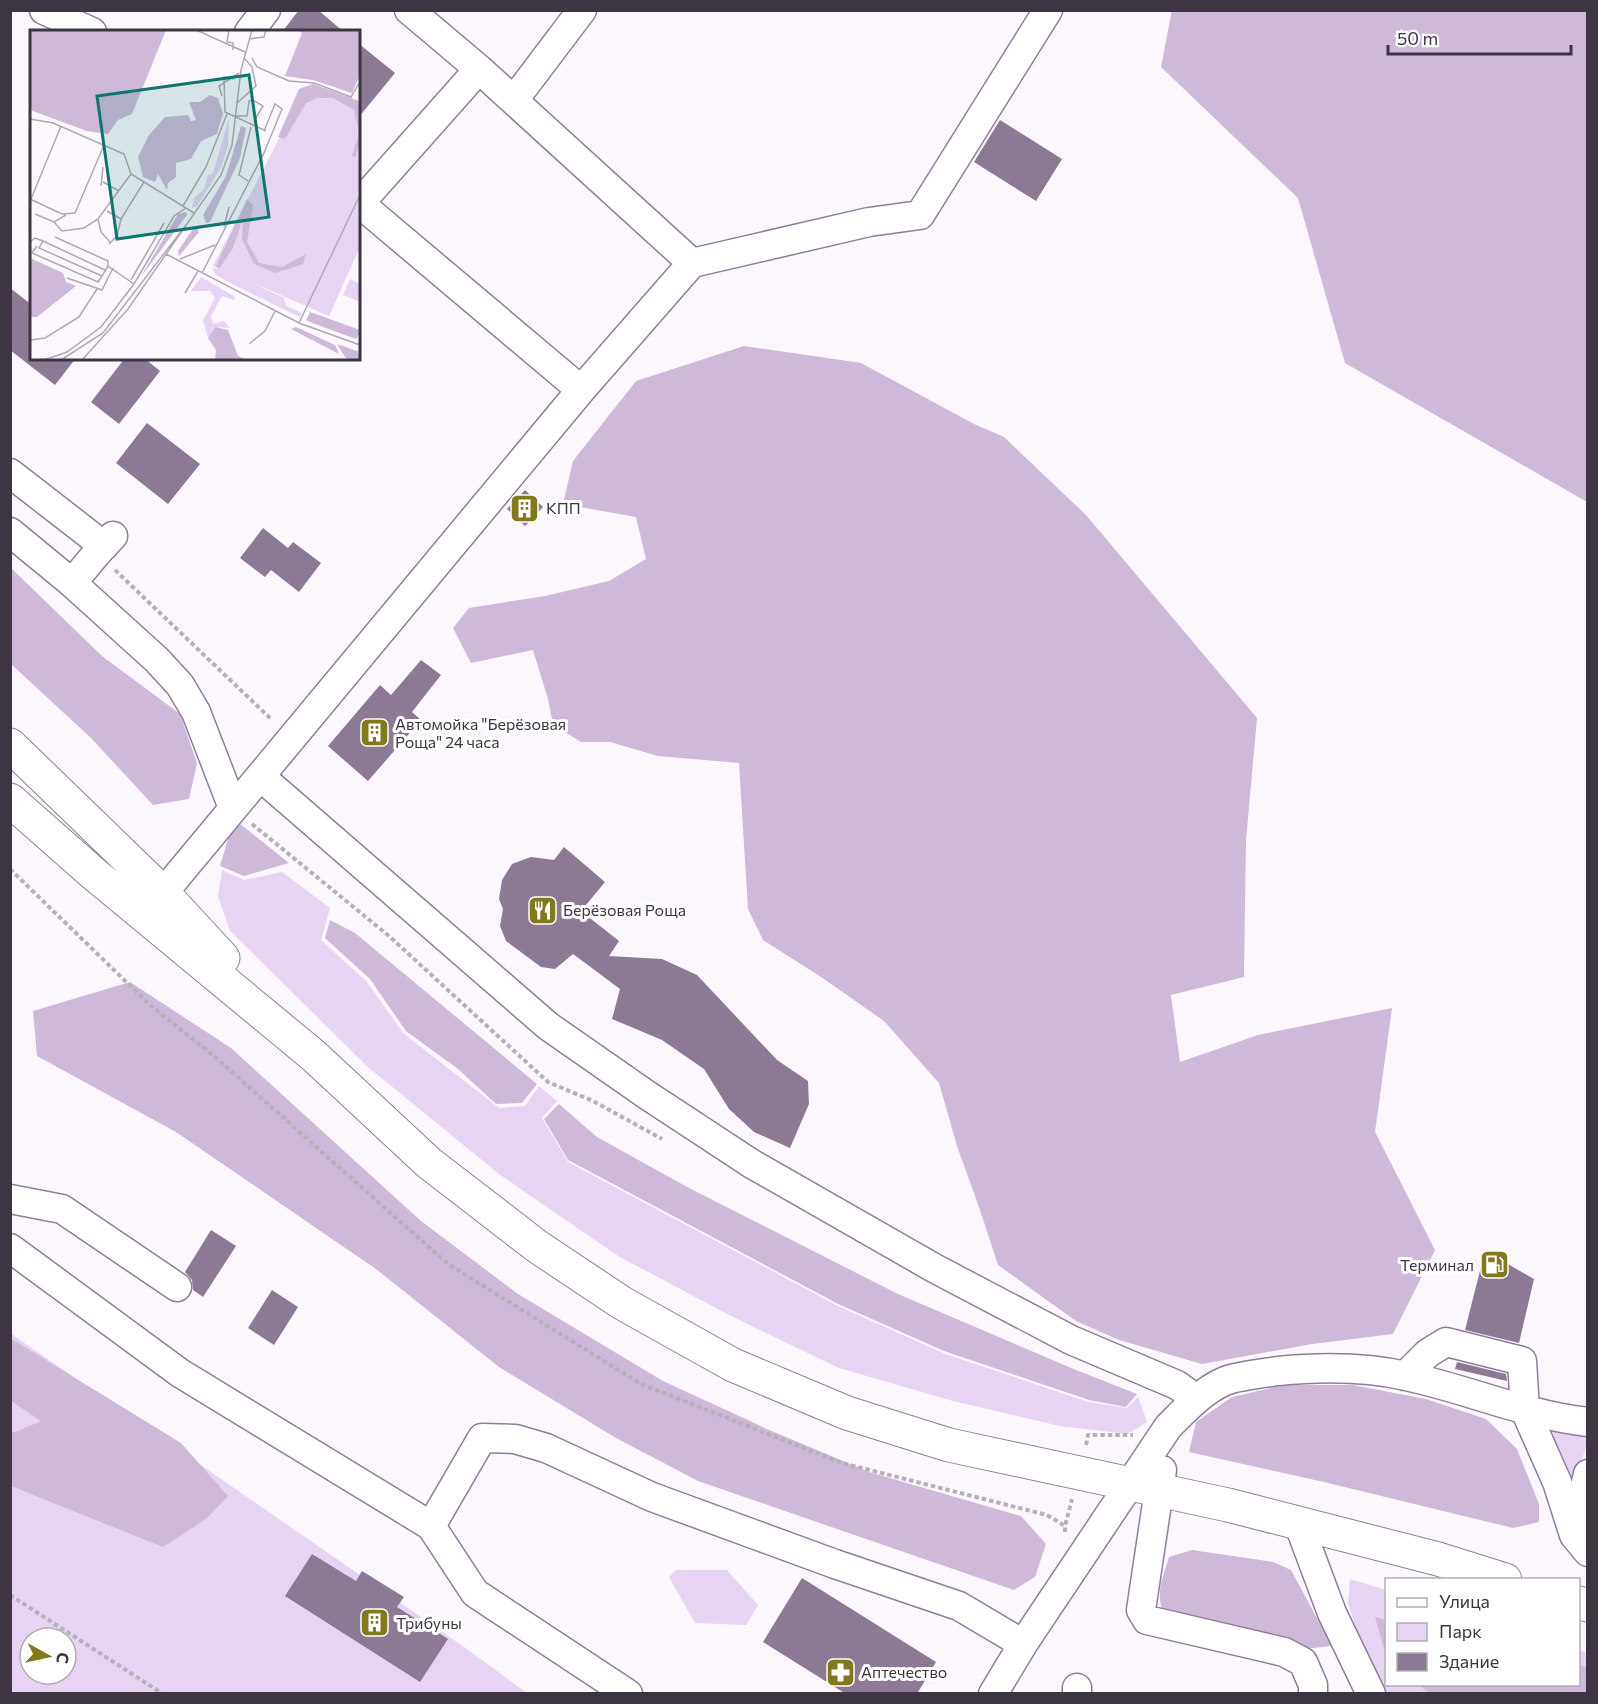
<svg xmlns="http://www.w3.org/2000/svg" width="1598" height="1704" viewBox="0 0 1598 1704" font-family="Commissioner,sans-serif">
<rect width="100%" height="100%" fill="#fbf7fd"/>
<path fill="#e7d3f2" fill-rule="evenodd" d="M222,870l22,10 38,-8 48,36 -9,32 45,41 38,53 95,74 26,-2 14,-20 18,15 -15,17 26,44 268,143 109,49 144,48 38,6 11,-11 9,25 -19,12 -68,-8 -107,-25 -114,-33 -106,-51 -115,-61 -119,-82 -131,-107 -138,-136 -12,-35z
M10,1333l454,314 63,46h-516zM30,1638h36v36h-36z
M1552,1431l35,7v7l-18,51z
M676,1570h51l31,35 -12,20 -51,-2 -26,-46z
M1350,1579l36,11v94h192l1,-34 8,3v40h-203l-17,-30 -19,-60z"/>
<path fill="#ceb9d9" d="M1172,10l415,1v491l-242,-139 -47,-165 -137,-131z
M744,346l117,17 113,61 30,13 82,78 171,203 -11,122 -2,137 -73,18 9,67 78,-27 134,-27 -17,124 60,118 -42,84 -81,10 -110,20 -83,-24 -43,-19 -78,-56 -18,-55 -23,-64 -18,-63 -55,-62 -63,-44 -58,-37 -15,-31 -9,-146 -81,-7 -48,-14h-29l-28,-17 -5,-26 -15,-49 -62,13 -18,-35 16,-20 76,-12 64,-15 37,-22 -10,-42 -73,-13 10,-43 63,-80z
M11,568l91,88 78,58 17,49 -8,36 -36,6 -62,-67 -80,-74z
M234,819l55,44 -45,13 -24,-10z
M330,920l25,13 182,151 -15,19 -26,1 -38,-35 -52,-38 -36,-52 -45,-41z
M130,982l101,66 190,173 97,73 145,87 104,48 102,43 152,44 25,28 -11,33 -21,13 -316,-109 -82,-43 -117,-71 -123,-98 -200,-137 -139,-76 -4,-45z
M559,1104l38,33 92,51 209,106 178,76 61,24 -11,13 -37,-7 -145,-49 -106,-47 -270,-144 -24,-41z
M10,1338l171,105 47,53 -22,23 -43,28 -152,-61v-55l4,1 26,-11 -30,-20z
M1284,1385h69l73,14 60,20 31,30 22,55v18l-26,6 -189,-46 -135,-30 7,-30 36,-25z
M1192,1550l81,12 18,8 41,76 -38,4 -129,-34c-11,-21 -2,-38 4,-59z
M1375,1617l11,3v37v-1z
M1579,1665l8,2v26h-157l-12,-8 160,-1z"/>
<path fill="#8c7a95" d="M299,10h19l26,22h-62z
M358,43l37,30 -37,45z
M1000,120l62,39 -26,42 -62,-39z
M10,288l22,17v53h44l-21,27 -45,-35z
M125,358h19l16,13 -41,53 -28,-22z
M147,423l53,41 -32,40 -52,-41z
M525,490l18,17 -18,19 -18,-17z
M263,528l25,20 5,-6 28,21 -22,29 -28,-22 -6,7 -25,-19z
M421,660l20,15 -29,37 9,8 -53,61 -40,-35 52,-61 11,10z
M564,847l41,35 -24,29 38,30 -10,15 53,3 35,16 80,85 31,21 1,23 -19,44 -36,-16 -25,-23 -25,-40 -42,-29 -50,-21 8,-30 -47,-35 -18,15 -14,-2 -35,-26 -6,-15 3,-17 -4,-10 3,-19 10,-16 19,-7 23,3z
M211,1230l25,16 -33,51 -10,-7 -1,-10 -7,-8z
M1485,1251l49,28 -15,64 -54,-13z
M272,1290l26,17 -24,38 -26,-17z
M1457,1362l49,12 1,7 -52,-12z
M312,1554l44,27 6,-10 42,26 -7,10 51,32 -28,43 -135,-86z
M802,1578l134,84 -19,32h-71l-83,-52z"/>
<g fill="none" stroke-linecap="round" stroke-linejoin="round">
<defs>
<path id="minor" d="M44,10l48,22
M409,10l70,59 213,194
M249,32l17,-22
M514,100l68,-90
M358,202l223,188
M360,203l119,-134
M10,473l94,73
M10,532l62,51 85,77 23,25 16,27 37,96
M72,583l25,-30 16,-17
M261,777l287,249 99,69 105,69 182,104 137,72 106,45 19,14
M163,893l418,-503 111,-127 177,-41 51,-7 128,-205
M10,1199l52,10 115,78
M10,1248l170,125 251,153 44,67 153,101
M1405,1376l23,-23 18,-11 76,19 3,49 32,72 17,53 14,17
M1162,1470l-21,140 6,10 137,32 19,10 10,23v9
M1298,1522l34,91 39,81
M431,1526l51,-88 33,1 31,9 106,49 183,67 124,42 64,38
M1574,1535l14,-61
M993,1694l30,-50 145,-217c17,-17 34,-36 57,-46 12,-5 39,-8 53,-10 41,-4 88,-4 128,5 61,13 119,39 182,46
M1077,1694v-6"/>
<path id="major" d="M10,745l153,148 60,65
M10,800l84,74 220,182 115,107 109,84 84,56 111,62 114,48 102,32 279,60 210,54 67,21
M1578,1603l10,2"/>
</defs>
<use href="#minor" stroke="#8f7e99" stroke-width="31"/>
<use href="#major" stroke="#8f7e99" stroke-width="35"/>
<path stroke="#b6b1b9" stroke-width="4" stroke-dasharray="4.5 3" stroke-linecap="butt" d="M115,570l157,150
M252,824l137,112 159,146 45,19 69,38
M10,869l141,137 63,50 234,208 193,120 201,79 205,52 18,11
M1086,1445l2,-10h45
M1065,1532v-6l7,-27
M10,1595l153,99"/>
<use href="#minor" stroke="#fff" stroke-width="28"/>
<use href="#major" stroke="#fff" stroke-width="33"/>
</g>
<defs>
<symbol id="building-square" viewBox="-11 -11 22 22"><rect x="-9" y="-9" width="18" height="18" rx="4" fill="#82791f" stroke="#fff"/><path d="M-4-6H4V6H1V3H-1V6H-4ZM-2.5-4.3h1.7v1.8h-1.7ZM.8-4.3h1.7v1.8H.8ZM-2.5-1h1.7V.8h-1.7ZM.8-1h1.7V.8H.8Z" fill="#fff"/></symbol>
<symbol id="restaurant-square" viewBox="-11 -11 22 22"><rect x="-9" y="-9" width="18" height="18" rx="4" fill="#82791f" stroke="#fff"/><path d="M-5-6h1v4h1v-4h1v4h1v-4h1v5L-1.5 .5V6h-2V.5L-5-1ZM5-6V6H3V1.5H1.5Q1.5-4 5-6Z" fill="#fff"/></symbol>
<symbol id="fuel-square" viewBox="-11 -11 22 22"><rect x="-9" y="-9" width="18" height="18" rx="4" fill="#82791f" stroke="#fff"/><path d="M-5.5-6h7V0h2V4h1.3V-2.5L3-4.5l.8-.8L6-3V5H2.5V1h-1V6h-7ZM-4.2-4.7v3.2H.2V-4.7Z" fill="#fff"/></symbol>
<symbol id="pharmacy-square" viewBox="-11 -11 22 22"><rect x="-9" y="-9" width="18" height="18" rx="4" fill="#82791f" stroke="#fff"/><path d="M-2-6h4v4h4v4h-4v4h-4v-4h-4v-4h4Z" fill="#fff"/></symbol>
</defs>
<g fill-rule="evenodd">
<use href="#building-square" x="508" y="492" width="33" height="33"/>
<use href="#building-square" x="358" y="716" width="33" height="33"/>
<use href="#restaurant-square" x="526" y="894" width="33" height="33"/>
<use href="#fuel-square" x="1478" y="1248" width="33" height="33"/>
<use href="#building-square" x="358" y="1606" width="33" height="33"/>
<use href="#pharmacy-square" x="824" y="1656" width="33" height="33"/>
</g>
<g text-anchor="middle" stroke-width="6" stroke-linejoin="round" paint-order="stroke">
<g font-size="16" fill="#3d3541" stroke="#fff" text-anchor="start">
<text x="546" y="514">КПП</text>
<text x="395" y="730">Автомойка "Берёзовая<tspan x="395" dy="18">Роща" 24 часа</tspan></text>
<text x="563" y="916">Берёзовая Роща</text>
<text x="1474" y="1271" text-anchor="end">Терминал</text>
<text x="396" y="1629">Трибуны</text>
<text x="861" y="1678">Аптечество</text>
</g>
</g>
<g transform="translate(30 30)">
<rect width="330" height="330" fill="#fbf7fd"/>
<path d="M276,57l54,20v140l-31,69 -83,-36 38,18 2,8 16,7 -2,4 -70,-34 -15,-9 -3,-6 8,1 -7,-3zM199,88l-1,28 -7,22 -24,38 -5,2 2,-10 10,-9 4,-14 5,-2zM171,247l33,19 1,4 -13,-4 -11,20 2,8 11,-3 6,7 -16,-1 -6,11 -5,-18 12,-22 -5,-7h-19zM320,249l10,5v18l-17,-7z" fill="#e7d3f2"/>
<path d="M0,0h136l-34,84 -14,6 -10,14 -21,-3 -57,-21zM269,0h61v45l-8,18 -39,-13 -28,-4 17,-43zM283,54l46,17 1,42 -5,15 -3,-3 7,-22 -5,-23 -21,-12h-16l-11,5 -21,36 -7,-2 21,-48zM180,65l8,3 5,16 -6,20 -16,7 -10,18 -15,4v14l-8,6 -1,7 -9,-16 -3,8 -12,-5 -5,-20 11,-22 16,-18 23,-2 3,6 5,-1 -7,-18h11zM211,96l5,2 -6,30 -30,64 -4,1 -3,-8 23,-39zM217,169l6,6 -6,37 12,21 23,4 24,-13 -3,10 -28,9 -21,-9 -12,-25 1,-21 -10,30 -14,21 -3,-3zM156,182l1,3 -47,63 38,-64zM165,196l4,6 -20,24 -1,-5zM0,228l33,15 3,9 10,4 -39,31h-7zM280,282l50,18v3l-4,6 -41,-15 -9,-4zM185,297l13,3 10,26 9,4h-32l1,-10 -8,-12zM266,297l39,18 4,9 -48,-25zM307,314l23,8v8h-13z" fill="#ceb9d9"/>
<path fill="none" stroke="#afa9b2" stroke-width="1.5" d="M166,0l49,22M199,0l-2,12 6,1v7M219,9l15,-2 2,-7M222,28l5,9 32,14 25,2 37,14 8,-14M204,49l-10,-2 1,35 41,19M192,66l-3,-10 20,-13M207,73l19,-17 -4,-19 -8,-9M203,86h14l2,-15 4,-1 10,6 -9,15M0,89l23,4 71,31 7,20 63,39M218,151l-9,-6 12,-48M73,152l16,9M71,156l2,-19M0,169l32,15 13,-1 29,-68M1,169l30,-73M153,176l23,-39 21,-53M77,181l14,8 23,-37M5,184l19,8 12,-7M68,189l3,13 9,10M24,192l8,9 22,-3 14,-9 33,-45M194,197l5,-20M25,207l53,24v5l26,18M13,211l62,29M0,212l5,-4 8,3 -4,7 63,28 6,-10M79,214l8,-8 4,-17M7,216l-5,7 66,29 4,-6M136,224l133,69 61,22M150,229l35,-14M172,243l62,-120 18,-44 -7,-5 -11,27M37,248l35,12 11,-22M101,250l33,-57M155,263l13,-22M269,293l61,-128M0,310l15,-2 34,-21 18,-28M219,314l16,-13 10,-20M14,330l23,-8 34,-25 33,-43 40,-68 12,-8M31,330l42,-27 83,-108M52,330l46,-51 93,-134 11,-30 9,-75 11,-40"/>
<path fill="#0f766e" fill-opacity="0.15" stroke="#0f766e" stroke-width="3" d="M219,45l20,142 -152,22 -20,-143z"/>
<rect width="330" height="330" fill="none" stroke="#3d3541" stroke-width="3"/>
</g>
<rect width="1598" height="1704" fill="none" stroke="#3d3541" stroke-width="24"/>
<rect x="1385" y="1578" width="195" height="108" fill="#ffffff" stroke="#b1aeb3" stroke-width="1.5"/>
<rect x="1397" y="1598" width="30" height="9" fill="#ffffff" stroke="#b1aeb3" stroke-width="1.5"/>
<text x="1439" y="1608" font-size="18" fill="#3d3541">Улица</text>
<rect x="1397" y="1623" width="30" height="18" fill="#e7d3f2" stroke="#b1aeb3" stroke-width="1.5"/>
<text x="1439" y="1638" font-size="18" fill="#3d3541">Парк</text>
<rect x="1397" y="1653" width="30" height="18" fill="#8c7a95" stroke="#b1aeb3" stroke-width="1.5"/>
<text x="1439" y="1668" font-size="18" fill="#3d3541">Здание</text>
<g transform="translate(48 1656) rotate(98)"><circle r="28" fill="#ffffff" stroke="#b1aeb3" stroke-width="1.5"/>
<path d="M0-4.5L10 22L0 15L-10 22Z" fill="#82791f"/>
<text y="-9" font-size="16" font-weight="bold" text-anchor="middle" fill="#3d3541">С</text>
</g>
<path d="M1388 45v9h183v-9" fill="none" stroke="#3d3541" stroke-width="3"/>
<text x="1397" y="45" font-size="18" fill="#3d3541" stroke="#ffffff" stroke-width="4.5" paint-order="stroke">50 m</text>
</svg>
